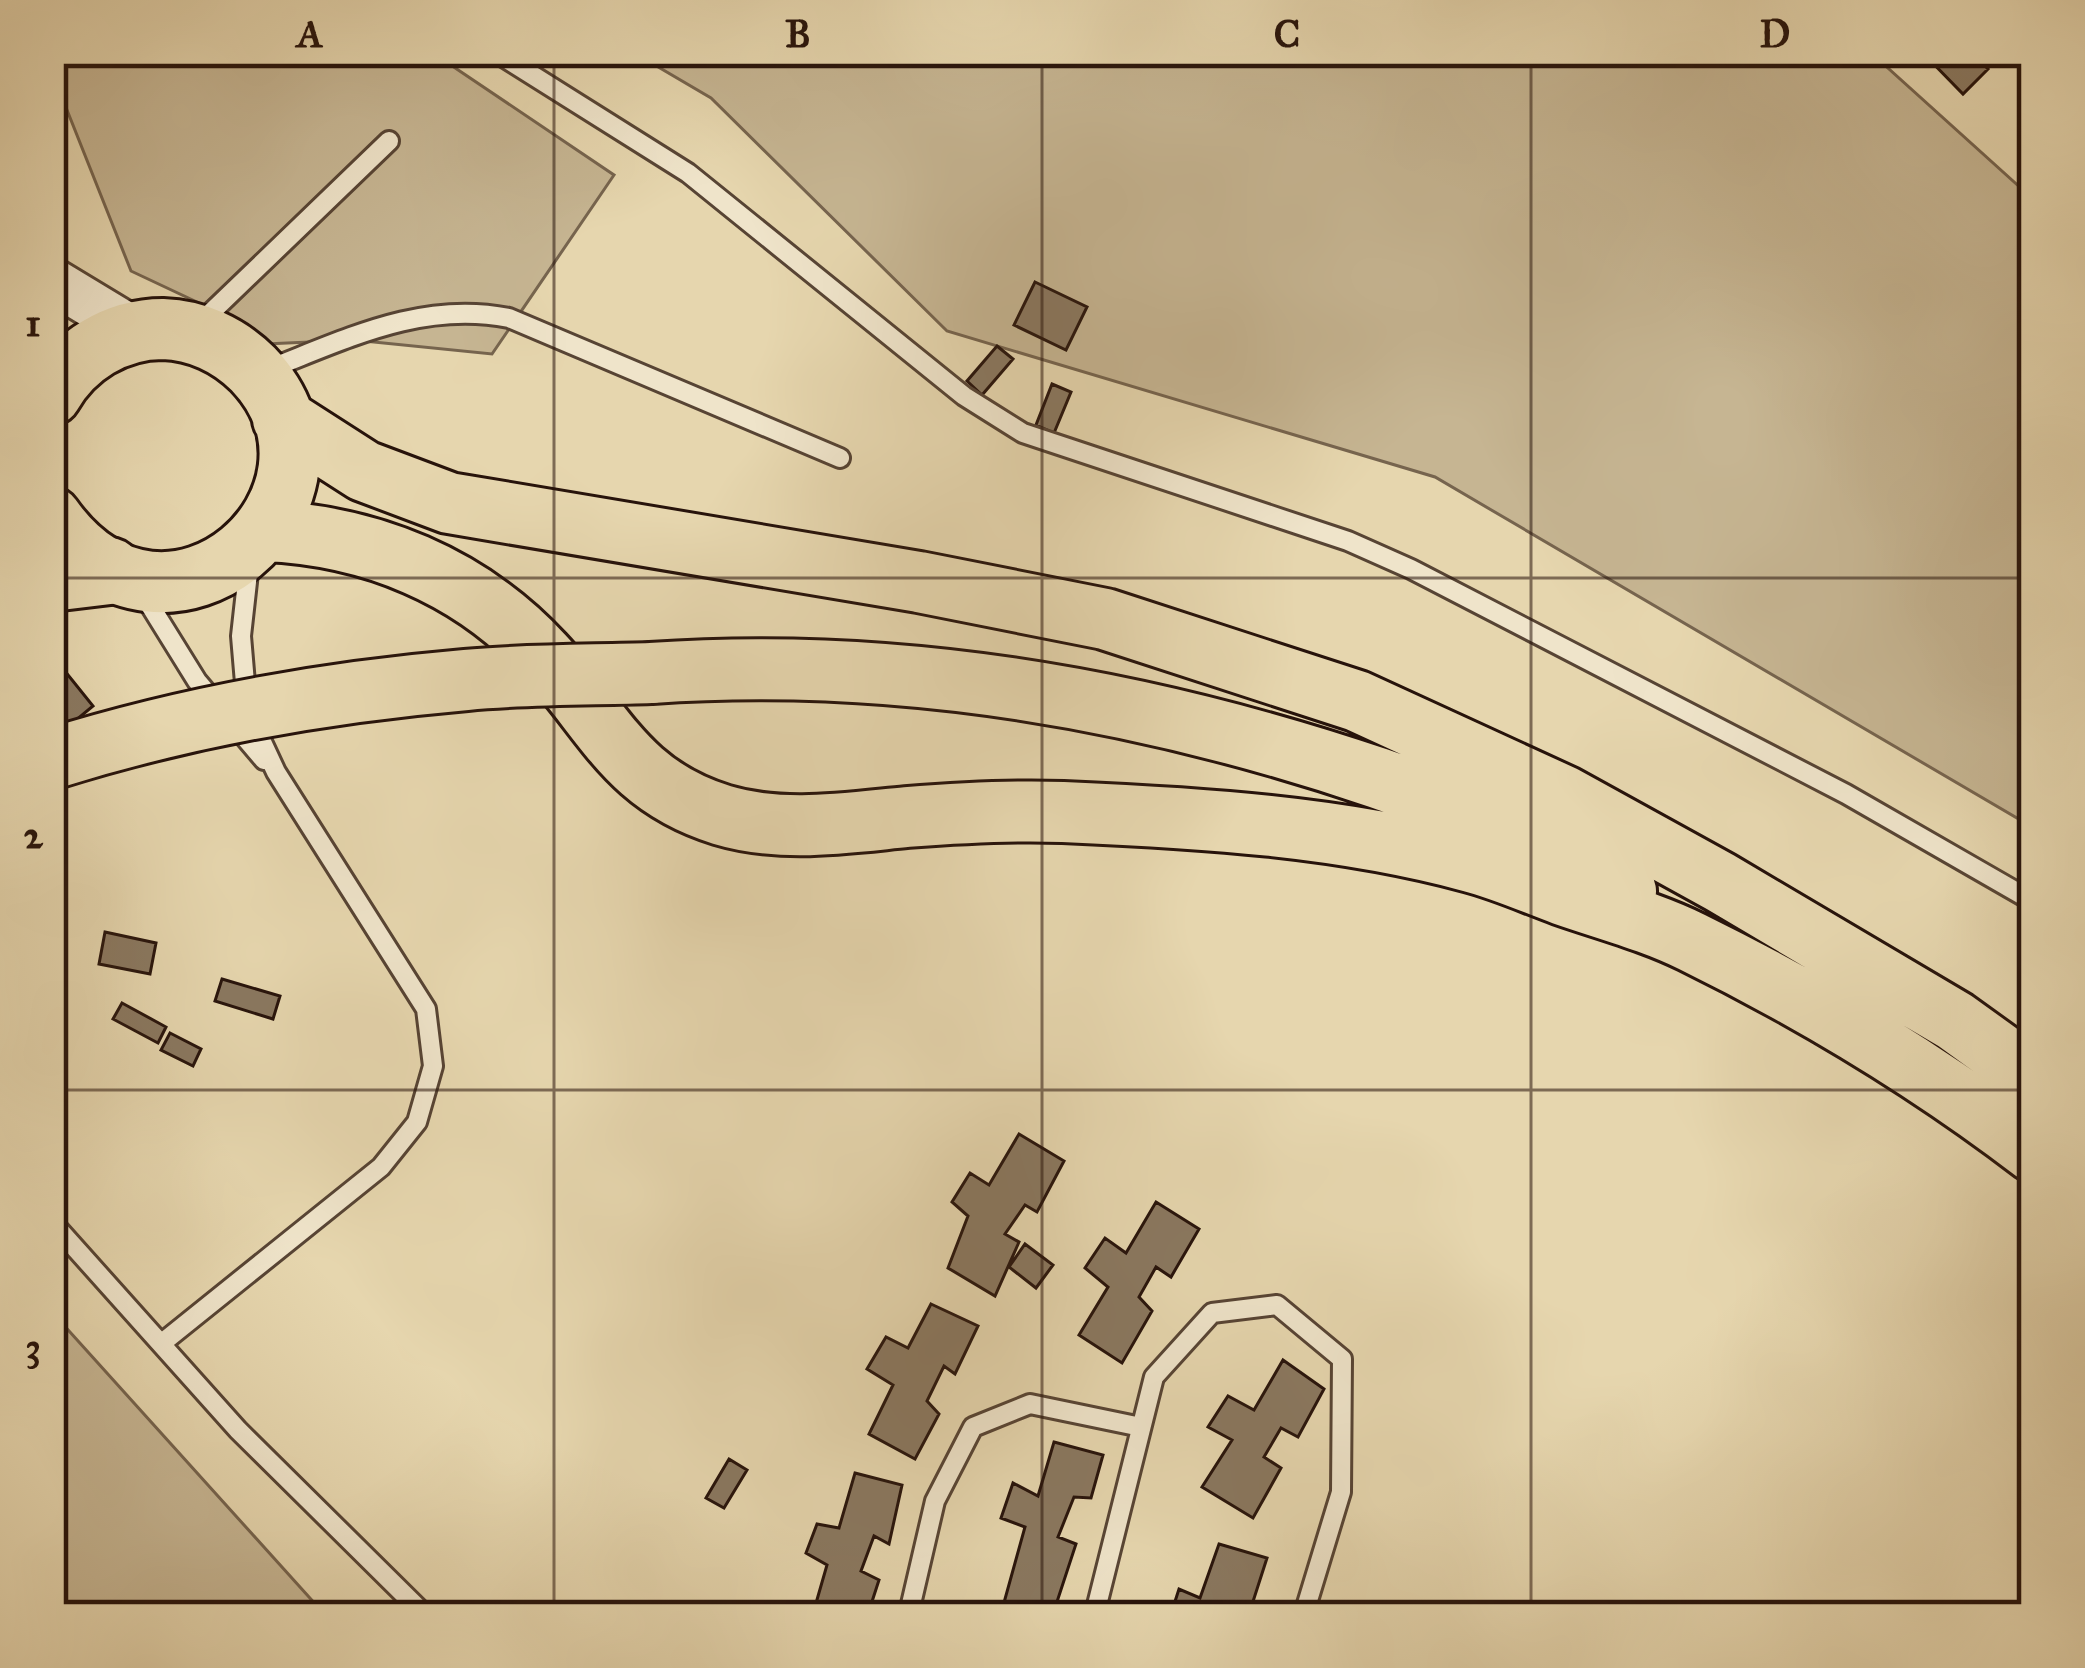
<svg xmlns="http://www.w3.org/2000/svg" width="2085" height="1668" viewBox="0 0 2085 1668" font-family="'IM FELL Great Primer',serif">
<rect width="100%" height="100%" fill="#e6d6ae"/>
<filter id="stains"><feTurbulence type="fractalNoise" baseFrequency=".00167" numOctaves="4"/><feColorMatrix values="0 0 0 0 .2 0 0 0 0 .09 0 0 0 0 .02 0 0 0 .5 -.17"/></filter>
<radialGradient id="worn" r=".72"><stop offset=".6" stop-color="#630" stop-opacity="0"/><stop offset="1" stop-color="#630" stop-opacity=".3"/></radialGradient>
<path fill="#c6b592" stroke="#76644e" stroke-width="3" d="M51,51h379l184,124 -122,179 -138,-14 -113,5 -40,-41 -70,-33 -70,-176 -10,-15z
M631,51h1238l165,149v628l-599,-351 -488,-146 -236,-233z
M51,1311l276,306h-276z"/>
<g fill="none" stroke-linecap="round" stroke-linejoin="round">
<path stroke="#73604c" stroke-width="12" d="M51,1605l7,12"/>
</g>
<path fill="#8a7860" stroke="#27130b" stroke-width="3" d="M1921,51h49l18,18 -25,25z
M2014,51h20v18h-1z
M1035,282l52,25 -21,43 -52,-25z
M997,346l16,13 -31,36 -15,-14z
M1052,384l19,8 -17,41 -18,-8z
M64,670l29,36 -24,20 -18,-22v-23z
M105,932l51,11 -6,31 -51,-10z
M222,979l58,17 -7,23 -58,-18z
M122,1003l44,24 -8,16 -45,-24z
M170,1033l31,16 -8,17 -32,-16z
M53,1034l13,15 -15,14v-28z
M1019,1134l45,27 -27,51 -12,-7 -20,29 14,8 -24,54 -47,-28 20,-52 -16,-14 18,-29 19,12z
M1156,1202l43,27 -28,48 -15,-10 -17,30 13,14 -30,52 -43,-28 29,-48 -23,-19 20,-30 21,15z
M1025,1244l28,21 -17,23 -27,-21z
M931,1304l47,22 -23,48 -11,-8 -17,35 12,13 -24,45 -46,-25 24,-49 -26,-16 19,-32 22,11z
M1283,1360l41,29 -26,48 -17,-9 -17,29 17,11 -28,50 -51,-31 30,-47 -24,-13 20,-31 26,14z
M1054,1442l49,13 -12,43 -17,-1 -16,40 18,7 -24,73h-52l25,-90 -24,-9 12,-35 25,13z
M729,1459l18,11 -23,38 -18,-10z
M855,1473l47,12 -13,59 -15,-8 -13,35 18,9 -12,37h-55l15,-52 -21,-12 11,-29 22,4z
M1219,1544l48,14 -18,56 -15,-4 -2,7h-62l9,-28 21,9z"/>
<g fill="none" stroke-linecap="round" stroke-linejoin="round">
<defs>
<path id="service" d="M494,51l194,122 276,223 59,37 325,108 63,28 435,225 188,108
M198,325l191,-184
M261,372c82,-31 159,-72 248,-54l331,140
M143,594l54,87 67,79
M51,1221l187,209 189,187
M162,1343l219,-176 36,-45 16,-56 -7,-57 -150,-237 -20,-43 -11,-46 -4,-47 8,-72
M908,1617l27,-116 38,-74 57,-23 111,23
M1094,1617l60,-240 58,-64 65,-8 65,54 -1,133 -38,125"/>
<path id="tertiary" d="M51,280l86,52"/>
<path id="trunk" d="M51,395c23,-40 65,-66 112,-66 34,1 66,16 90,40 120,125 -84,314 -202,148
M283,419l81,52 85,32 470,79 186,37 252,82 207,95 156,86 235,139 79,57
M264,531c106,4 206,45 279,124 62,66 82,130 179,160 60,18 123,8 185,2 51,-4 104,-7 156,-5 136,6 276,14 408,50 31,8 62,22 92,33 43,15 89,27 129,47 120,59 236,129 342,210
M651,673c247,-17 493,26 727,105 86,30 173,61 248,113"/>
<path id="motorway" d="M51,578l58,-7"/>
</defs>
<use href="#service" stroke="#574434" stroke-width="24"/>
<use href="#tertiary" stroke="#574434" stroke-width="51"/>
<use href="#trunk" stroke="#27130b" stroke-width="66"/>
<use href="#motorway" stroke="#27130b" stroke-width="72"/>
<use href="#service" stroke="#efe4ca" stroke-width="18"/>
<use href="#tertiary" stroke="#efe4ca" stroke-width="45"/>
<use href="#trunk" stroke="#e6d6ae" stroke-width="60"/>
<use href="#motorway" stroke="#e6d6ae" stroke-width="66"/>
<defs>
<path id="trunk-bridge" d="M51,759c134,-42 275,-67 415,-79 61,-6 124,-5 185,-7"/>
</defs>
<use href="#trunk-bridge" stroke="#27130b" stroke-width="66" stroke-linecap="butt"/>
<use href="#trunk-bridge" stroke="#e6d6ae" stroke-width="60"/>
</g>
<path fill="none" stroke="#27130b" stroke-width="3" stroke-opacity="0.55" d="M554,51v1566M1042,51v1566M1531,51v1566M51,578h1983M51,1090h1983"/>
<rect width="2085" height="1668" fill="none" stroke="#e6d6ae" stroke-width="132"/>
<rect x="66" y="66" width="1953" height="1536" fill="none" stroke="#27130b" stroke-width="4.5"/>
<g font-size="39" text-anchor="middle" font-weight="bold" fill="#27130b">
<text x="310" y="47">A</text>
<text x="798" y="47">B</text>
<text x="1287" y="47">C</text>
<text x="1775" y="47">D</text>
<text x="33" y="336">1</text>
<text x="33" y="848">2</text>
<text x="33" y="1360">3</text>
</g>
<rect width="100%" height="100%" filter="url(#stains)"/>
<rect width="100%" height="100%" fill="url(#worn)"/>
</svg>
